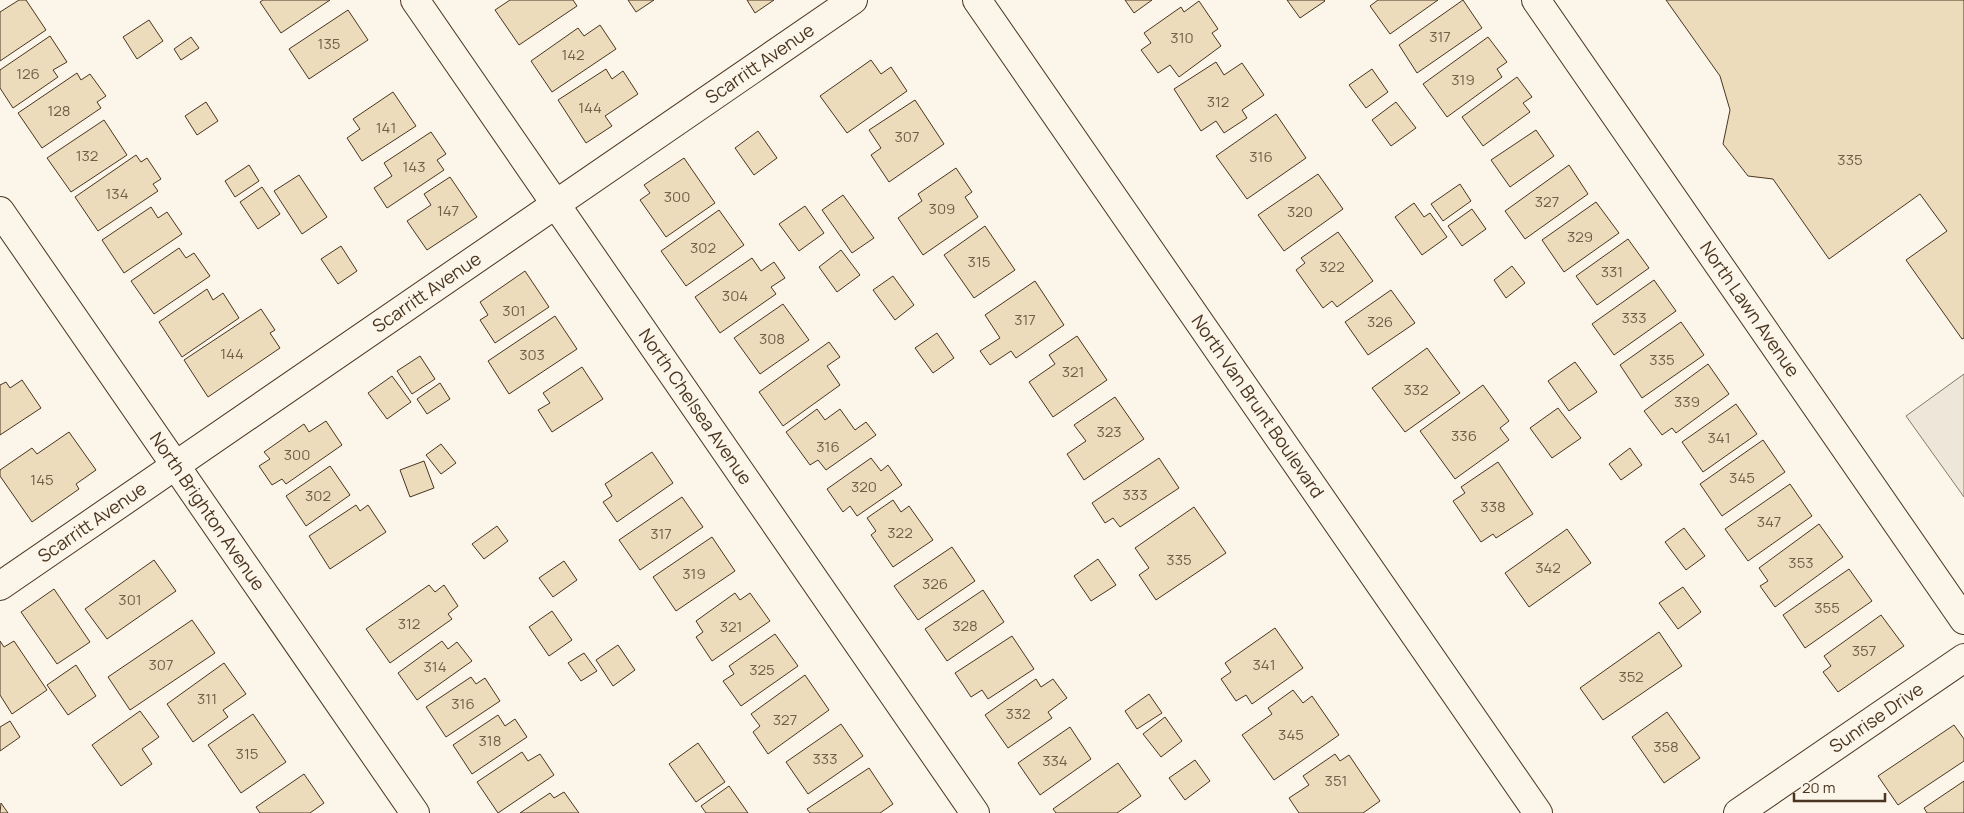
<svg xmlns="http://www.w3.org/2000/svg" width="1964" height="813" viewBox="0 0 1964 813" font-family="Manrope,sans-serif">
<rect width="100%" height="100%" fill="#fbf6e9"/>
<path fill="#ede6d9" stroke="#887966" d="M1964,374v123l-58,-81z"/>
<path fill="#ecdcbc" stroke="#4a3520" d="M19,0h7l20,30 -46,31v-49z
M263,0h67l-49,33 -21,-31z
M510,0h63l4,6 -58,39 -24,-35z
M628,0h26l-18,12z
M747,0h27l-19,13z
M1125,0h27l-18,13z
M1287,0h37l1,1 -25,17z
M1378,0h60l-48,34 -20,-28z
M1463,0l19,28 -65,45 -18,-28z
M1666,0h298v338l-2,1 -56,-79 41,-29 -27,-37 -91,65 -56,-80 -25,-3 -25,-32 7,-34 -10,-34z
M1199,1l19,28 -6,4 9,13 -42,31 -9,-12 -12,8 -17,-23 10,-7 -7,-10 37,-26 3,5z
M348,10l20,30 -59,39 -20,-30z
M149,20l14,21 -26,18 -14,-22z
M600,25l16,24 -64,43 -21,-31 47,-33 6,8z
M50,36l17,26 -14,8 5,7 -45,31 -13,-20v-18z
M191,37l8,11 -18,12 -7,-11z
M1488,37l19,25 -10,7 5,8 -55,40 -24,-33z
M871,60l10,14 10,-7 16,24 -60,42 -27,-37z
M1216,62l8,13 18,-12 22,32 -22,15 5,8 -23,15 -8,-12 -15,10 -27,-42z
M606,69l6,10 11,-8 15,23 -33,22 7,10 -26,17 -28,-43z
M1372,69l16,23 -22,16 -17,-23z
M77,73l4,7 9,-6 16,22 -9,6 4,6 -59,40 -24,-35z
M1517,77l15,20 -9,6 7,9 -47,34 -21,-29z
M393,92l23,34 -54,35 -15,-23 13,-9 -7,-10z
M915,100l29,44 -55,38 -18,-27 10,-7 -12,-18z
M206,102l12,19 -21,14 -12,-19z
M1396,102l20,26 -25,18 -19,-26z
M1276,114l30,44 -59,41 -31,-43z
M104,120l23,35 -56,37 -24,-34z
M1536,130l18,26 -44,31 -19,-27z
M758,131l19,27 -23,17 -19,-27z
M431,132l15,22 -9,6 7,10 -57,38 -13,-20 18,-12 -8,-13z
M136,155l5,7 6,-4 14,21 -8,5 5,7 -60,40 -23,-34z
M684,158l31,45 -49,34 -26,-37 10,-7 -6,-8z
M249,165l10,16 -24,16 -10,-16z
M1569,165l19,29 -63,45 -20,-28z
M956,168l16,24 -7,5 13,20 -55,38 -25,-37 24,-17 -4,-7z
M1318,174l25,35 -59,42 -26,-36z
M299,175l28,42 -25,17 -28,-43z
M450,177l27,40 -50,33 -20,-29 24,-16 -7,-11z
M1460,184l11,17 -28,20 -12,-17z
M262,187l18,27 -22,15 -18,-27z
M843,195l31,43 -22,15 -30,-43z
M1596,202l23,31 -55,39 -22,-32z
M1414,203l10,14 6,-4 17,24 -25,18 -27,-38z
M805,206l19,27 -25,18 -20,-27z
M151,207l7,11 9,-6 15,22 -58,39 -22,-33z
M1472,209l14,20 -24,17 -14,-20z
M719,210l25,35 -58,41 -25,-35z
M985,226l30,44 -41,28 -30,-43z
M1338,232l35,49 -36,26 -5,-6 -9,7 -27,-38 9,-7 -4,-5z
M1628,239l21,29 -52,37 -21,-29z
M341,246l16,25 -19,13 -17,-25z
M179,248l7,10 8,-5 16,23 -56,38 -23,-33z
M841,250l19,25 -23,17 -18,-25z
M752,258l9,13 13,-9 11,16 -14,9 5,7 -56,39 -25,-36z
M1512,266l13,17 -19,15 -12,-18z
M525,271l24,36 -54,36 -15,-23 8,-5 -8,-13z
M893,276l21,29 -19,15 -22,-30z
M1654,280l22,31 -62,44 -22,-31z
M1035,281l29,44 -48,33 -5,-7 -21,14 -10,-14 20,-13 -15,-23z
M207,289l6,11 10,-7 16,25 -57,39 -23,-35z
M1391,290l24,33 -47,32 -23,-33z
M783,304l26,36 -49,34 -26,-36z
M261,309l14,21 -5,3 10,15 -72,49 -24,-37z
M555,316l22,33 -68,45 -21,-33z
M1681,322l23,33 -62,43 -22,-33z
M937,333l17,25 -21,15 -18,-25z
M1077,336l30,44 -54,37 -24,-35 26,-18 -6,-9z
M829,342l11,15 -13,9 13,19 -57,41 -24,-34z
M1427,348l33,45 -55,39 -33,-44z
M420,356l15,23 -23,15 -15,-23z
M1575,362l22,30 -28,19 -21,-30z
M1708,364l21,30 -53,39 -4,-5 -10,7 -18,-24z
M582,367l21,32 -51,33 -14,-22 12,-7 -7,-10z
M392,376l19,26 -24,17 -19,-26z
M22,380l19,28 -41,27v-50l6,-3 4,6z
M440,383l10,16 -23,15 -10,-15z
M1483,385l26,36 -9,7 9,12 -54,39 -35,-48z
M1115,397l29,42 -60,41 -17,-26 19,-13 -12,-16z
M1736,404l21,30 -54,38 -21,-30z
M1558,408l23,30 -29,20 -22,-30z
M817,409l8,11 15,-11 15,21 11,-8 10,13 -50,35 -8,-10 -8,5 -24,-33z
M326,421l16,24 -56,39 -4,-5 -10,6 -13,-19 11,-7 -6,-7 40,-28 5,8z
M69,432l27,38 -20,14 3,5 -47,33 -32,-46v-6l32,-22 5,6z
M1763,440l22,32 -63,44 -22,-32z
M441,444l15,19 -15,11 -15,-19z
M1630,448l12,17 -21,15 -12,-16z
M652,452l21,31 -56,39 -14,-20 9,-6 -7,-12z
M871,458l10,13 7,-6 14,20 -45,31 -7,-10 -7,6 -16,-23z
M1159,458l20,30 -59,39 -7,-9 -8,5 -13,-20z
M424,461l10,27 -24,9 -10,-27z
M1498,462l35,52 -37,24 -3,-4 -12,8 -28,-41 12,-8 -4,-6z
M330,466l20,29 -44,31 -20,-30z
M1790,484l22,32 -64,45 -23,-32z
M682,497l21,30 -63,43 -21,-30z
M893,500l8,12 8,-6 24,34 -40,27 -22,-32 5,-4 -9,-13z
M356,505l4,6 8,-6 18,27 -56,37 -21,-33z
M1194,507l32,46 -70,47 -17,-25 10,-7 -14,-20z
M1819,524l24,33 -68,50 -15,-21 8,-5 -9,-13z
M497,526l11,15 -24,18 -12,-15z
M1684,528l21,28 -19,14 -21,-28z
M1567,529l24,34 -62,44 -24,-34z
M712,537l23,34 -59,40 -23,-34z
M952,547l23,34 -57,39 -24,-34z
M1098,559l18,26 -25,16 -17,-25z
M154,560l22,31 -69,48 -22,-30z
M564,561l13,19 -24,17 -14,-19z
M1849,569l23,32 -67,47 -22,-33z
M429,585l6,7 9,-7 14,21 -10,8 4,5 -62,44 -24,-34z
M1683,587l18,25 -23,17 -19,-26z
M54,589l36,53 -33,22 -36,-52z
M983,590l21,32 -57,39 -22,-32z
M735,593l5,7 10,-7 20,28 -58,40 -16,-24 7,-5 -7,-11z
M552,611l20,29 -23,16 -20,-29z
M1881,615l23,31 -66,46 -15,-20 8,-6 -7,-10z
M192,620l23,33 -85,57 -22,-33z
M1275,628l28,40 -51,36 -6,-9 -10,6 -15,-22 10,-7 -6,-9z
M1659,632l23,34 -79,54 -23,-32z
M775,634l23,32 -57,40 -18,-25 11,-7 -5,-8z
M1012,636l22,33 -46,30 -6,-9 -11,7 -16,-24z
M0,641l4,6 10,-6 33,49 -35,24 -12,-19z
M442,641l6,8 9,-7 15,19 -55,39 -19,-27z
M618,645l17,25 -22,16 -17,-26z
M584,653l13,18 -16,10 -13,-18z
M224,663l22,31 -23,16 5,7 -35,25 -26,-38z
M76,665l20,31 -28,19 -21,-30z
M805,675l24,35 -61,44 -15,-22 7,-6 -9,-12z
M471,677l5,7 9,-6 15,23 -54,36 -20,-30z
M1036,679l5,8 12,-8 14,19 -19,14 4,6 -44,30 -23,-33z
M1293,690l10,13 9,-7 27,39 -65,45 -32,-45 30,-21 -4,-6z
M1149,694l13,19 -25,16 -12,-18z
M140,711l19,26 -17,12 10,15 -31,22 -29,-41z
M1667,712l33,46 -36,25 -32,-46z
M253,714l33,48 -45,31 -33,-48z
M498,715l7,11 10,-7 12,18 -55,37 -19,-29z
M1165,717l17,24 -21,16 -18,-23z
M10,721l10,16 -20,14v-24z
M841,724l22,32 -55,38 -22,-32z
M1954,725l10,14v22l-66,44 -20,-29z
M1070,727l21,32 -51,36 -22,-32z
M698,743l27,39 -29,20 -27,-38z
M522,752l6,9 12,-7 14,21 -56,38 -21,-31z
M1335,754l5,7 9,-6 31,46 -17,12h-64l-10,-15 20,-13 -6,-9z
M1195,760l15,21 -25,19 -16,-22z
M1118,763l23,33 -24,17h-61l-3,-4z
M869,768l24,36 -13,9h-70l-3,-4z
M304,774l20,29 -14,10h-50l-4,-6z
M1964,781v32h-37l-3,-5z
M729,786l19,27h-42l-5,-7z
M564,792l15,21h-59l30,-20 4,5z
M1,803l7,10h-8z"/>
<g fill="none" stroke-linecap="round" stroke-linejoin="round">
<defs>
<g id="minor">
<path id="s1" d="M415,0l560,813"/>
<path id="s2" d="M977,0l561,813"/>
<path id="s3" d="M1536,0l428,620"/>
<path id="s4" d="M0,211l415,602"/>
<path id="s5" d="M0,586l853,-586"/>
<path id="s6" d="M1738,813l226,-155"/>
</g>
</defs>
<use href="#minor" stroke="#4a3520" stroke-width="30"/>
<use href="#minor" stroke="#fbf6e9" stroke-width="28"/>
</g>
<g text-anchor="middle" stroke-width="4" stroke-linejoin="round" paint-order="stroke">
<g font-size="15" fill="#725f47">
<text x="1440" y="42">317</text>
<text x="1182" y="43">310</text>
<text x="329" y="49">135</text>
<text x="573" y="60">142</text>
<text x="28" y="79">126</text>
<text x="1463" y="85">319</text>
<text x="1218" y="107">312</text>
<text x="590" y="113">144</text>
<text x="59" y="116">128</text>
<text x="386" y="133">141</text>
<text x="907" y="142">307</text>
<text x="87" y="161">132</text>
<text x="1261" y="162">316</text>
<text x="1850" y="165">335</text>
<text x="414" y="172">143</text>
<text x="117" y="199">134</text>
<text x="677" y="202">300</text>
<text x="1547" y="207">327</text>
<text x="942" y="214">309</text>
<text x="448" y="216">147</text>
<text x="1300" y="217">320</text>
<text x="1580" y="242">329</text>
<text x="703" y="253">302</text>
<text x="979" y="267">315</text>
<text x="1332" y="272">322</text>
<text x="1612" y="277">331</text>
<text x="735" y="301">304</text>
<text x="514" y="316">301</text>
<text x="1634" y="323">333</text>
<text x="1025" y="325">317</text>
<text x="1380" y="327">326</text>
<text x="772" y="344">308</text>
<text x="232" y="359">144</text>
<text x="532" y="360">303</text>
<text x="1662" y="365">335</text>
<text x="1073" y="377">321</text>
<text x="1416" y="395">332</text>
<text x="1687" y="407">339</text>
<text x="1109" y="437">323</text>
<text x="1464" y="441">336</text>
<text x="1719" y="443">341</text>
<text x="828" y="452">316</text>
<text x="297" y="460">300</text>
<text x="1742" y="483">345</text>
<text x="42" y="485">145</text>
<text x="864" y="492">320</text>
<text x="1135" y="500">333</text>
<text x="318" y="501">302</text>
<text x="1493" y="512">338</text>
<text x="1769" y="527">347</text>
<text x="900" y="538">322</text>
<text x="661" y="539">317</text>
<text x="1179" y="565">335</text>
<text x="1801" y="568">353</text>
<text x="1548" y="573">342</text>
<text x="694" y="579">319</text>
<text x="935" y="589">326</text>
<text x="130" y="605">301</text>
<text x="1827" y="613">355</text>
<text x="409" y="629">312</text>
<text x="965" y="631">328</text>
<text x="731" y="632">321</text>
<text x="1864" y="656">357</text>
<text x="161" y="670">307</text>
<text x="1264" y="670">341</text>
<text x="435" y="672">314</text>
<text x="762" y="675">325</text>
<text x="1631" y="682">352</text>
<text x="207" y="704">311</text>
<text x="463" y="709">316</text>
<text x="1018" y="719">332</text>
<text x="785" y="725">327</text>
<text x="1291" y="740">345</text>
<text x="490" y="746">318</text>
<text x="1666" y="752">358</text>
<text x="247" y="759">315</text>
<text x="825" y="764">333</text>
<text x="1055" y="766">334</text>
<text x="1336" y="786">351</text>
</g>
<g font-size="18" fill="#4a3520" stroke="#fbf6e9">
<text dy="6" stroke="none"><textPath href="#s5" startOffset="922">Scarritt Avenue</textPath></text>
<text dy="6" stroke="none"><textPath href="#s5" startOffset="518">Scarritt Avenue</textPath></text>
<text dy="6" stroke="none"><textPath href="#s3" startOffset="376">North Lawn Avenue</textPath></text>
<text dy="6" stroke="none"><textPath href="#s1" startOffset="494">North Chelsea Avenue</textPath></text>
<text dy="6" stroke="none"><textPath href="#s2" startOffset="494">North Van Brunt Boulevard</textPath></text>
<text dy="6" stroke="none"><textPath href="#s4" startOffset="365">North Brighton Avenue</textPath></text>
<text dy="6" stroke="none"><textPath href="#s5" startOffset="112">Scarritt Avenue</textPath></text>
<text dy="6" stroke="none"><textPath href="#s6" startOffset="168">Sunrise Drive</textPath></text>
</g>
</g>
<path d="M1794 793v8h91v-8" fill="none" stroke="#4a3520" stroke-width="2.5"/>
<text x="1802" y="793" font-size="15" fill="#4a3520" stroke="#fbf6e9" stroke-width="4" paint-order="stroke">20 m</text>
</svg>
